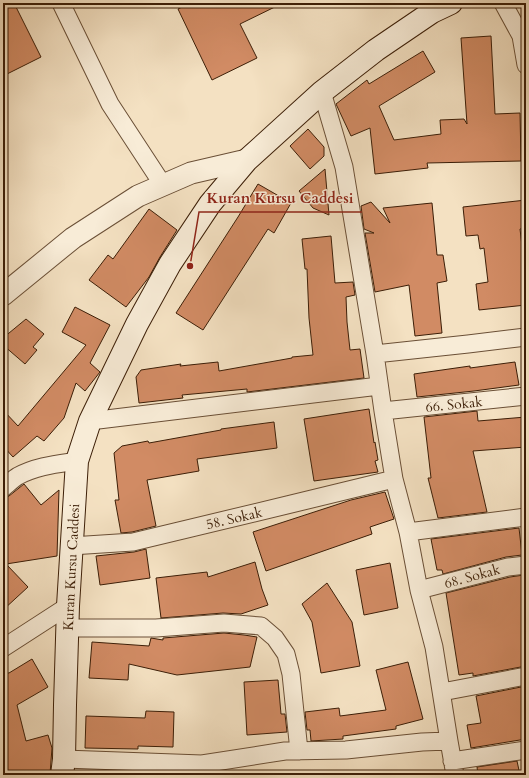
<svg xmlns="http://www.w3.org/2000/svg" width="529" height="778" viewBox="0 0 529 778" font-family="Cardo,serif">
<rect width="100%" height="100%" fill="#f4e1c2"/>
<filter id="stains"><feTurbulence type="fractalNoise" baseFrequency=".005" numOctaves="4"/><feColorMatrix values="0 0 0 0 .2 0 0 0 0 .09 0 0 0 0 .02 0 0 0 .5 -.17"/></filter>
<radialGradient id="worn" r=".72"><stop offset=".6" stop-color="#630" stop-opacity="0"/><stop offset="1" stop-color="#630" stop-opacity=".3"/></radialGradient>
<path fill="#d18b64" stroke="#3c1e07" d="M3,3h11l27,54 -38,19z
M190,3h93l-43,21 17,34 -45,22 -34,-71z
M491,36l4,78 25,-1 1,48 -94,2 1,5 -53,6 -5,-46 -19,8 -15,-32 31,-24 2,4 54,-33 12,21 -56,34 15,34 47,-6 -1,-14 24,-1 3,5 -6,-86z
M308,129l16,18v9l-14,13 -20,-23z
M325,169l4,46 -16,-7 -14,-17z
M258,184l33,19 -17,30 -6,-4 -65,101 -27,-17 62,-96z
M526,200v28l-6,1 4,34h2v42l-47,5 -3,-26 12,-2 -4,-34 -4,1 -2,-14 -12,1 -3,-29z
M371,202l19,21 -7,-15 49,-5 5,52h6l4,26 -10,2 5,50 -27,3 -6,-51 -34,7 -10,-59h9l-10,-4 -3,-23z
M149,209l28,21 -17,27 -11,20 -23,30 -37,-27 19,-25 5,4z
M331,236l4,47 18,-1 2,13 -9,2 1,25 3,28 10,-1 4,29 -117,14v-3l-65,6 1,3 -44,5 -3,-26 5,-7 40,-6 -1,2 38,-4 1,9 73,-13v-1l21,-2 -4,-37 -2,-49h-2l-3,-30z
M75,307l35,18 -20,38 10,9 -15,19 -9,-8 -12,35 -20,23 -7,-5 -24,21 -10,-11v-36l15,16 68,-81 -24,-13z
M26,319l18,15 -11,13 4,3 -12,14 -22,-19v-7z
M515,362l4,23 -45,6 -57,6 -3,-23 56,-8v2z
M369,409l5,34 1,-1 3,18 -3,1 3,11 -64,9 -10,-62z
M477,411l1,10 48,-4v30l-53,4 14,61 -49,6 -10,-40h3l-7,-61z
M274,422l3,26 -80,11 2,12 -52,9 9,46 -24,6 -11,1 -6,-33h4l-5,-47 8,-7 26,-5 1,2 72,-13v-1z
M24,484l17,21 18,-15 -2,66 -51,8 22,23 -25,23v-112l6,-2z
M385,492l9,27 -24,8 2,7 -106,37 -13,-39 98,-32z
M519,528l3,27 -16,2 -63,17 -1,-4h-5l-6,-31z
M146,549l4,29 -50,7 -4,-29 38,-4z
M255,562l7,27 6,16 -27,9 -18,-1 -62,5 -5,-40 51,-6 1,5z
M390,563l8,45 -34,7 -8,-45z
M524,575l1,3h1v88l-53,10v-3l-14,2 -13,-82 64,-16z
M327,583l25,39 8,44 -39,7 -9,-51 -10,-18z
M224,633l20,2 13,2 -7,30 -73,8 -48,-11 -1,16 -39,-2 3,-36 57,4 2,-8 12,2v-2z
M32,659l16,28 -31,18 9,36 22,-6 4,13 -2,26 -6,1h-18l-1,-4 -14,4h-8v-102h6z
M408,662l15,57 -27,7v3l-53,7v3l-32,2 -1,-11h-3l-2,-18 34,-4 1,8 46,-6 -10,-40z
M278,680l3,34h4l2,18 -40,3 -3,-53z
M526,686v53l-55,9 -4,-23 14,-2 -5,-27z
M146,711l28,1 -1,35 -35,-1v3l-53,-1 1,-32 59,2z
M517,761l3,14h-42l-1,-8z"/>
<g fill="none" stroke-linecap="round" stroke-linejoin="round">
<defs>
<path id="minor" d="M61,3l49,101 53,81
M503,3l18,33 5,29
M322,92l22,75 31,187 8,57 11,68 14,53 11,58 15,57 15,94 6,34
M375,354l93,-10 58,-7
M383,411l143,-15
M90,421l289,-35
M3,488c5,-4 10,-9 15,-12 18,-10 39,-12 59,-15
M408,532l118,-15
M71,546l62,-4 154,-37 107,-26
M419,590l89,-23 18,-2
M68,628h88l68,-5 37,3 14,12 11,16 5,20 8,77
M3,648l65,-42
M442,692l84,-16
M64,759l138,5 83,-13 61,-1 76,-8 27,-1
M452,761l74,-11"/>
<path id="tertiary" d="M3,295l70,-57 65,-42 53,-23 56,-13"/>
<path id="secondary" d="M62,775l2,-16 1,-54 3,-99 9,-145 13,-40 47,-97 33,-60 40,-60 37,-44 75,-68 54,-42 56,-38 19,-9"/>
</defs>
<use href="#minor" stroke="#6a4f36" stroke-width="19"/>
<use href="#tertiary" stroke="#6a4f36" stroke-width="23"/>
<use href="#secondary" stroke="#3c1e07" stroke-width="24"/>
<use href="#minor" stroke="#f8ecd7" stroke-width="17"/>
<use href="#tertiary" stroke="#f8ecd7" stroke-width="21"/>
<use href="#secondary" stroke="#f8ecd7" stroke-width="22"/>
</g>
<g text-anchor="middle" stroke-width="3" stroke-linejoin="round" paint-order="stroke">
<g font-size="14" fill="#3c1e07" stroke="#f8ecd7">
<text transform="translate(454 404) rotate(-6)" y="5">66. Sokak</text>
<text transform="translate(234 518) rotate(-13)" y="5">58. Sokak</text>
<text transform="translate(71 567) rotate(-87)" y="5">Kuran Kursu Caddesi</text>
<text transform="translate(472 576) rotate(-15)" y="5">68. Sokak</text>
</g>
</g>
<path fill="none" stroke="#8f2418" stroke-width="1.5" d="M190 266L199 212H362"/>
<circle fill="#8f2418" stroke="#f8ecd7" stroke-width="1.5" cx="190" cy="266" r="4"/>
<g font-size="15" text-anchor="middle" font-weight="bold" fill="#8f2418" stroke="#f8ecd7" stroke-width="3" stroke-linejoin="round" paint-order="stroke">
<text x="280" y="203">Kuran Kursu Caddesi</text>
</g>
<rect width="529" height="778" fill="none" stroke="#f4e1c2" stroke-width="16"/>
<rect x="4" y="4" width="521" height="770" fill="none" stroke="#3c1e07" stroke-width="2"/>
<rect x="8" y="8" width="513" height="762" fill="none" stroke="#3c1e07"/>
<rect width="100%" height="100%" filter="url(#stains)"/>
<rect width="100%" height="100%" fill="url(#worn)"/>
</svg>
